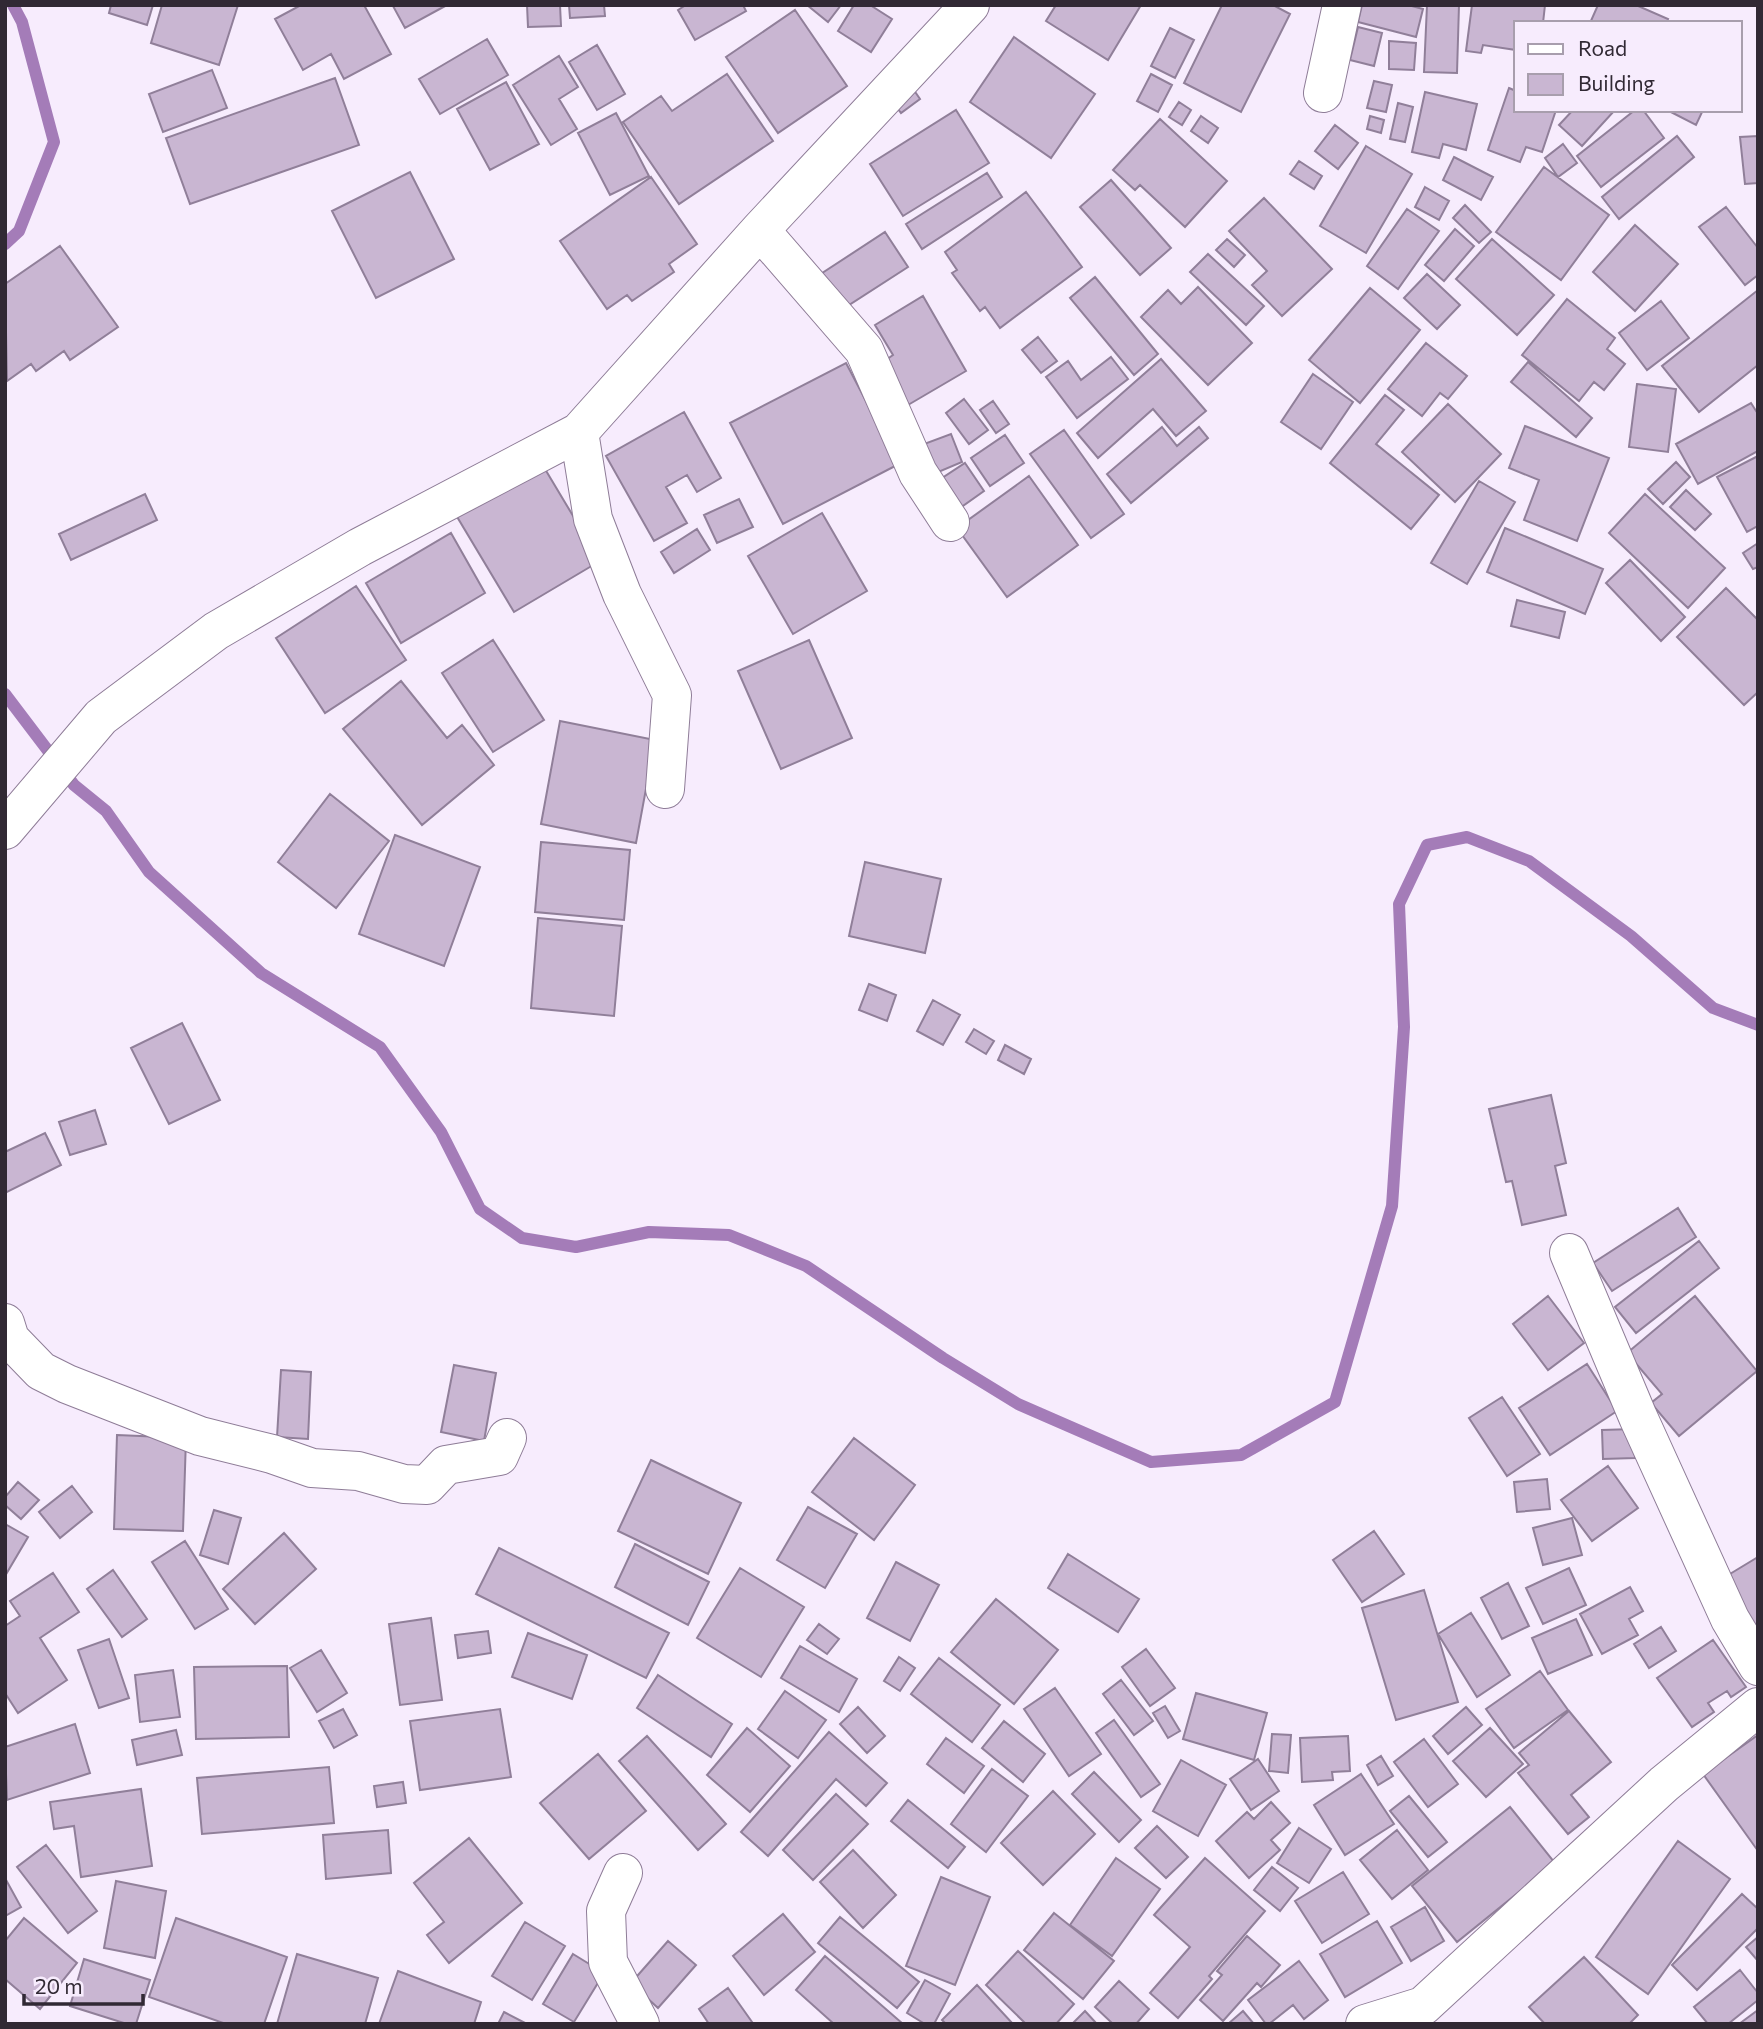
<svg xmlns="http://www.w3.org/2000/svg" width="1763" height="2029" viewBox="0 0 1763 2029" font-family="Commissioner,sans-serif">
<rect width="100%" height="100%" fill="#f7ecfd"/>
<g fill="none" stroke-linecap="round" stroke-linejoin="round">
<path stroke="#a47cb8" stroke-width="12" d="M5,244l14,-13 35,-89 -32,-120 -9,-17
M5,694l69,91 32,26 43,61 112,101 119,74 61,85 39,77 42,29 54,9 73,-15 80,3 77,31 137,92 75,46 133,58 90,-7 94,-53 57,-196 12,-179 -5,-123 28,-59 40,-8 62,24 102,75 82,72 45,17"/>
</g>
<path fill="#c9b6d2" stroke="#907f99" stroke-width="2" d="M111,5h42l-6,20 -38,-12z
M162,5h76l-19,60 -68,-22z
M301,5h63l27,49 -47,25 -13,-25 -28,16 -28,-51z
M395,5h52l-42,23 -12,-22z
M527,5h33l1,21 -33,1z
M569,5h35l1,11 -35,2z
M686,5h57l3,6 -51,29 -17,-30z
M807,5h34l-13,17z
M854,5h16l22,14 -21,33 -33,-21z
M1056,5h85l-33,55 -62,-39z
M1222,5h51l17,9 -49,98 -57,-29z
M1362,5h46l15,4 -7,28 -58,-15z
M1427,5h32l-2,68 -33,-1z
M1472,5h73l-2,18h-27v27l-33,-5 -2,8 -15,-2z
M1598,5h38l32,14 -2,4h-76z
M795,10l52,76 -69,47 -52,-76z
M1358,27l24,6 -8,33 -24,-6z
M1170,28l24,12 -19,38 -24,-12z
M1014,37l81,57 -44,64 -81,-56z
M487,39l21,36 -68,39 -21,-35z
M1389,41l27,2 -2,27 -25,-1z
M597,45l28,49 -28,16 -28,-48z
M559,56l19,31 -19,12 18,30 -26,16 -38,-60z
M212,70l15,38 -64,24 -14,-38z
M727,74l46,67 -94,63 -56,-82 38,-26 11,15z
M1151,74l21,11 -14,27 -21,-11z
M335,78l24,67 -169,59 -24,-66z
M1374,81l18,4 -6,27 -19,-4z
M506,82l33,62 -49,26 -33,-61z
M909,83l11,16 -19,14 -11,-15z
M1509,88l7,3v19h40l-14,42 -16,-5 -6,15 -32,-12z
M1425,92l52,12 -11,46 -23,-6 -4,14 -27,-6z
M1179,102l12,8 -9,15 -13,-8z
M1398,103l15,4 -8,35 -15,-3z
M956,110l33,53 -86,53 -33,-52z
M1573,110h42l-33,36 -23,-21z
M1635,110h8l21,28 -63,49 -24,-31z
M1667,110h36l-7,15z
M616,113l33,63 -39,19 -32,-62z
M1201,116l17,12 -10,15 -17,-12z
M1370,116l14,4 -3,13 -14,-4z
M1160,119l67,62 -42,46 -45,-42 -5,5 -22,-20z
M1335,125l23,18 -20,26 -23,-18z
M1677,136l17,21 -75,62 -17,-22z
M1758,136v47l-13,1 -5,-47z
M1563,144l14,19 -19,14 -13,-19z
M1366,146l46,28 -46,79 -46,-27z
M1454,157l39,20 -12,23 -38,-20z
M1299,161l23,15 -8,13 -24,-15z
M1544,167l65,48 -48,65 -65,-48z
M410,172l44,87 -78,39 -44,-87z
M987,173l15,24 -80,52 -16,-25z
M651,177l46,67 -28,20 5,8 -42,29 -5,-6 -20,14 -47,-68z
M1111,180l60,68 -31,27 -60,-68z
M1425,187l24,14 -10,19 -24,-13z
M1026,192l56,75 -82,61 -15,-21 -5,4 -28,-38 5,-3 -12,-18z
M1264,198l68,71 -50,47 -30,-31 15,-14 -38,-40z
M1465,205l26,27 -12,11 -26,-25z
M1726,207l32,41v27l-13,10 -46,-58z
M1407,209l32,22 -41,58 -31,-23z
M1635,225l43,39 -43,47 -42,-39z
M1455,229l19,17 -30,35 -19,-16z
M885,232l23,35 -73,47 -22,-35z
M1227,239l18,16 -11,12 -18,-17z
M1492,239l62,56 -37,40 -61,-56z
M60,246l58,81 -48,33 -6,-9 -28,20 -5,-7 -24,17 -2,-97z
M1208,254l56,52 -18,19 -56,-53z
M1427,274l33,31 -23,24 -33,-31z
M1095,277l63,77 -24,21 -64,-77z
M1198,287l54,56 -44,42 -67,-68 27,-27 13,14z
M1370,288l50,42 -60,73 -51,-43z
M1758,290v75l-59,47 -37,-46z
M923,296l43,75 -58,34 -25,-43 10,-7 -18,-30z
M1567,299l48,39 -8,11 18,15 -21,26 -10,-8 -15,19 -57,-46z
M1661,301l28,37 -42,32 -28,-37z
M1038,337l19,24 -16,12 -19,-23z
M1426,343l41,33 -19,23 -8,-6 -18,23 -34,-27z
M1111,357l17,22 -51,39 -31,-41 22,-16 13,19z
M1161,359l45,52 -30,25 -23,-27 -55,49 -21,-25z
M1528,362l64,56 -16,19 -65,-55z
M846,363l53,101 -116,60 -53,-101z
M1313,374l40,28 -32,47 -40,-27z
M1637,384l39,5 -8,63 -39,-5z
M1385,395l19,15 -28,34 63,51 -28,34 -81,-66z
M964,399l24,31 -19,14 -23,-31z
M993,401l16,23 -13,9 -16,-23z
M1751,403l7,11v37l-60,33 -22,-40z
M1448,404l53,50 -46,48 -53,-50z
M684,412l37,66 -24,14 -10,-17 -21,12 21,36 -33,18 -48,-85z
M1525,426l84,32 -32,83 -53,-21 15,-40 -30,-12z
M1162,427l15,19 22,-19 9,11 -77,65 -24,-29z
M1064,430l60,84 -33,24 -61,-84z
M951,434l11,28 -26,11 -12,-29z
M1005,435l19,28 -34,23 -19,-28z
M1758,456v70l-11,6 -30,-55z
M1676,462l14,15 -27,27 -15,-15z
M965,463l19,28 -31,22 -20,-29z
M542,464l58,97 -86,51 -58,-97z
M1029,476l49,69 -71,52 -50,-69z
M1479,481l36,21 -48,82 -36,-21z
M1686,490l25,24 -16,16 -25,-23z
M145,494l12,26 -86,40 -12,-26z
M1645,494l80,74 -37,40 -79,-75z
M739,499l14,28 -36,16 -13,-28z
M822,513l45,78 -74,43 -45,-78z
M1505,528l98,41 -18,45 -98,-42z
M697,529l13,21 -36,23 -13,-21z
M451,533l34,60 -84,50 -35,-60z
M1758,543v24l-5,2 -10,-16z
M1630,560l55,57 -24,24 -55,-58z
M356,586l50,74 -81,53 -49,-75z
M1726,588l32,32v72l-14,13 -67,-68z
M1517,600l48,12 -6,26 -48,-12z
M493,640l51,80 -51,32 -51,-79z
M809,640l43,98 -71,31 -43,-98z
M401,681l46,57 15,-13 32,40 -72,60 -79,-96z
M560,721l95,19 -19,103 -95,-19z
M330,794l59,47 -53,67 -58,-46z
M395,835l85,32 -36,99 -85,-32z
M541,842l89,8 -6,70 -89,-8z
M865,862l76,17 -16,74 -76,-17z
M538,918l84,8 -8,90 -83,-8z
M869,984l27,11 -9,26 -28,-11z
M933,1000l27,15 -17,30 -26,-14z
M182,1023l38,77 -51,24 -38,-76z
M974,1029l20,12 -8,13 -20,-12z
M1005,1045l26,14 -7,15 -26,-14z
M1551,1095l15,68 -11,3 11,49 -44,10 -10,-44 -6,1 -17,-73z
M95,1110l11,34 -36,11 -11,-33z
M45,1133l16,32 -56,28v-41z
M1678,1208l18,29 -84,54 -19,-28z
M1699,1241l20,27 -83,65 -21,-26z
M1548,1296l36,47 -36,27 -35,-46z
M1695,1296l62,75 -78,65 -28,-33 11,-9 -35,-41z
M1587,1364l30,47 -67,44 -31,-47z
M454,1365l42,8 -12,68 -43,-9z
M281,1370l30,2 -3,67 -31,-2z
M1502,1397l38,57 -33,22 -38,-58z
M1634,1429l1,29 -32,1 -1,-29z
M117,1435l69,3 -3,93 -69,-2z
M854,1438l61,47 -41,55 -62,-48z
M651,1460l90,43 -33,71 -90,-43z
M1608,1466l30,42 -46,33 -31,-41z
M1547,1479l3,30 -33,3 -3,-30z
M18,1482l21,18 -18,19 -16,-14v-8z
M72,1486l20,26 -32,26 -21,-26z
M808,1507l49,27 -32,54 -48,-28z
M214,1510l27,8 -13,46 -28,-9z
M1572,1518l10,37 -39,10 -10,-37z
M5,1524l23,13 -23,39z
M1374,1531l30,43 -42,28 -29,-42z
M284,1533l32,36 -61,55 -32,-35z
M185,1541l43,68 -33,20 -43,-67z
M635,1544l74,38 -21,43 -73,-38z
M499,1548l170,85 -23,45 -170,-84z
M1068,1554l71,45 -21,33 -70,-44z
M1758,1557v87l-38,-64z
M896,1562l43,23 -29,56 -43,-23z
M740,1568l64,39 -43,70 -64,-39z
M1569,1568l17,37 -43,19 -17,-36z
M113,1570l34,49 -25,18 -35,-48z
M53,1573l26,39 -39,26 27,42 -49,33 -13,-20v-67l15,-10 -10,-15z
M1508,1583l21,43 -27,13 -21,-41z
M1630,1587l13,24 -14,8 9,16 -36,19 -22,-40z
M1424,1590l34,112 -62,18 -34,-112z
M996,1599l62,51 -44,54 -63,-52z
M1471,1613l39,62 -33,22 -39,-63z
M431,1618l11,82 -42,5 -11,-81z
M1576,1619l16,36 -44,19 -16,-36z
M819,1624l20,15 -12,15 -20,-14z
M1661,1627l15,24 -27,17 -15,-24z
M488,1631l3,22 -33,5 -3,-23z
M528,1633l59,22 -15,44 -60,-22z
M109,1639l20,59 -30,10 -21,-58z
M1713,1640l33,47 -15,10 -4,-6 -19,12 6,9 -22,15 -35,-49z
M800,1646l57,33 -18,33 -58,-34z
M1146,1649l29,39 -25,18 -28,-39z
M321,1650l26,43 -30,19 -27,-44z
M899,1657l16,11 -15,23 -16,-10z
M939,1658l61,47 -28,37 -61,-48z
M287,1666l2,71 -93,2 -2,-72z
M173,1670l7,47 -40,5 -5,-47z
M1540,1671l28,39 -54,38 -28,-39z
M658,1675l74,49 -21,33 -74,-49z
M1121,1680l32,41 -19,14 -31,-41z
M1055,1688l46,66 -32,22 -45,-67z
M785,1691l41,29 -28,38 -40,-29z
M1196,1693l71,20 -13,47 -71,-21z
M1165,1706l15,25 -12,7 -15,-25z
M858,1707l27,29 -18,17 -27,-29z
M1466,1707l16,18 -34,29 -15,-18z
M343,1709l14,26 -23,13 -15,-27z
M500,1709l11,68 -91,13 -10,-69z
M1569,1711l42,51 -40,33 18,22 -21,17 -50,-61 11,-8 -10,-12z
M1114,1720l46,64 -19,13 -45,-64z
M1004,1721l41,33 -22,28 -41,-34z
M75,1724l15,49 -83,27 -2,-53z
M747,1728l43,38 -40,46 -43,-37z
M1490,1728l33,36 -37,33 -33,-36z
M176,1730l6,25 -45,10 -5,-25z
M829,1732l58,51 -21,23 -30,-27 -68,77 -27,-24z
M1272,1734l19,1 -3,38 -19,-2z
M1758,1735v116l-55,-77z
M647,1736l79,88 -28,26 -79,-89z
M1348,1736l2,35 -18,1 1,8 -31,2 -2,-44z
M946,1738l38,28 -20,27 -37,-29z
M1424,1739l34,45 -30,23 -34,-45z
M598,1754l48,57 -57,48 -49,-56z
M1381,1756l12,20 -15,9 -11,-20z
M1258,1759l21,32 -28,19 -21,-31z
M1181,1760l45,25 -28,51 -45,-25z
M329,1767l5,56 -132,11 -5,-56z
M992,1769l36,27 -42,56 -35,-28z
M1094,1772l47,48 -22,22 -47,-48z
M1361,1774l33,50 -49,31 -31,-50z
M403,1782l3,21 -29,4 -3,-21z
M141,1789l11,77 -71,11 -7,-51 -20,3 -4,-27z
M1053,1791l42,43 -52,51 -42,-42z
M836,1794l32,30 -55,56 -30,-30z
M1409,1796l38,46 -19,15 -38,-46z
M908,1800l57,47 -17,21 -57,-47z
M1271,1802l19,21 -19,17 9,10 -31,28 -33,-37 31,-29 7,7z
M1510,1807l45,56 -98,79 -45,-56z
M1157,1826l31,31 -22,21 -31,-30z
M1299,1828l32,21 -22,34 -32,-20z
M388,1830l3,43 -65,6 -3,-44z
M1397,1830l31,40 -36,29 -32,-39z
M469,1838l53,65 -73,60 -22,-28 17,-13 -30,-39z
M1678,1841l52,38 -82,115 -52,-37z
M46,1845l51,66 -29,22 -51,-66z
M853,1850l43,45 -33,33 -43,-46z
M1116,1858l44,31 -48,67 -42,-31z
M1205,1858l60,53 -56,65 3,3 -34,39 -28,-25 40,-46 -36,-32z
M1272,1867l26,21 -18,23 -26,-21z
M1343,1872l26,42 -47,29 -27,-42z
M941,1877l49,20 -35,88 -49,-19z
M5,1878l16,29 -16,9z
M116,1881l50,10 -11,67 -51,-10z
M1742,1894l16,15v19l-61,62 -25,-25z
M1425,1907l19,34 -33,20 -20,-34z
M1054,1913l60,48 -31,38 -59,-49z
M783,1914l32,38 -51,43 -31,-39z
M840,1917l79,65 -22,26 -79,-65z
M24,1918l53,45 -37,46 -35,-30v-38z
M176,1918l111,39 -23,67h-38l-77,-27z
M1377,1921l25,42 -57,34 -25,-43z
M525,1922l40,24 -33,54 -40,-24z
M1247,1936l33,29 -19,22 -4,-4 -34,38 -23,-21 22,-25 -5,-4z
M1758,1937v24l-12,-14z
M668,1941l28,24 -38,43 -27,-25z
M1018,1951l56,53 -18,20h-30l-40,-39z
M297,1954l81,24 -13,46h-88z
M573,1954l31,19 -30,49 -31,-18z
M825,1956l78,68h-69l-38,-34z
M1584,1957l54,58 -9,9h-84l-16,-17z
M84,1959l66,21 -14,44h-9l-57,-18z
M1299,1961l29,39 -24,19 -11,-14 -24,19h-3l-18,-24z
M1740,1970l18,23v7l-30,24h-20l-14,-17z
M398,1971l83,31 -7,22h-95z
M925,1980l25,14 -16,30h-9l-18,-11z
M1119,1981l30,28 -13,15h-23l-18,-17z
M977,1985l36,39h-67l-4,-4z
M728,1988l24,34 -3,2h-40l-10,-15z
M1758,2010v14h-19z
M1085,2011l12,13h-25z
M1243,2011l11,13h-26z
M504,2012l23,12h-29z"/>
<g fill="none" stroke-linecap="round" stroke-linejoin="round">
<defs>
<path id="minor" d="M1323,93l19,-88
M760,230l104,120 54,123 32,49
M579,432l14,87 29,75 50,101 -7,94
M5,830l96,-113 115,-86 144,-84 219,-115 181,-202 210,-225
M1569,1253l69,164 92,202 28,47
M5,1323l5,16 31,32 26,13 133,52 72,18 40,14 46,3 46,13 23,1 19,-20 53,-9 8,-18
M623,1873l-17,38 2,51 32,62
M1365,2024l58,-18 241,-222 94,-77"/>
</defs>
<use href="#minor" stroke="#8e7c97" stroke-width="40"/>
<use href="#minor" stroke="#fff" stroke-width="38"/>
</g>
<rect width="1763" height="2029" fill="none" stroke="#312934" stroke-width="14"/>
<rect x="1514" y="21" width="228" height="91" fill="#f7ecfd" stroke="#a89ead" stroke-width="2"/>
<rect x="1528" y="44" width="35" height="10" fill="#ffffff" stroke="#a89ead" stroke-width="2"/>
<text x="1578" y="56" font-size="21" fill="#312934">Road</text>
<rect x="1528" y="74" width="35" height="21" fill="#c9b6d2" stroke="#a89ead" stroke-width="2"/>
<text x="1578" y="91" font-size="21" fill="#312934">Building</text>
<path d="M24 1994v10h119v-10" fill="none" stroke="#312934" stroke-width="3.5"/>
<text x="35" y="1994" font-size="21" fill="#312934" stroke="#f7ecfd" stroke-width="5" paint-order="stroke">20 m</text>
</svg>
